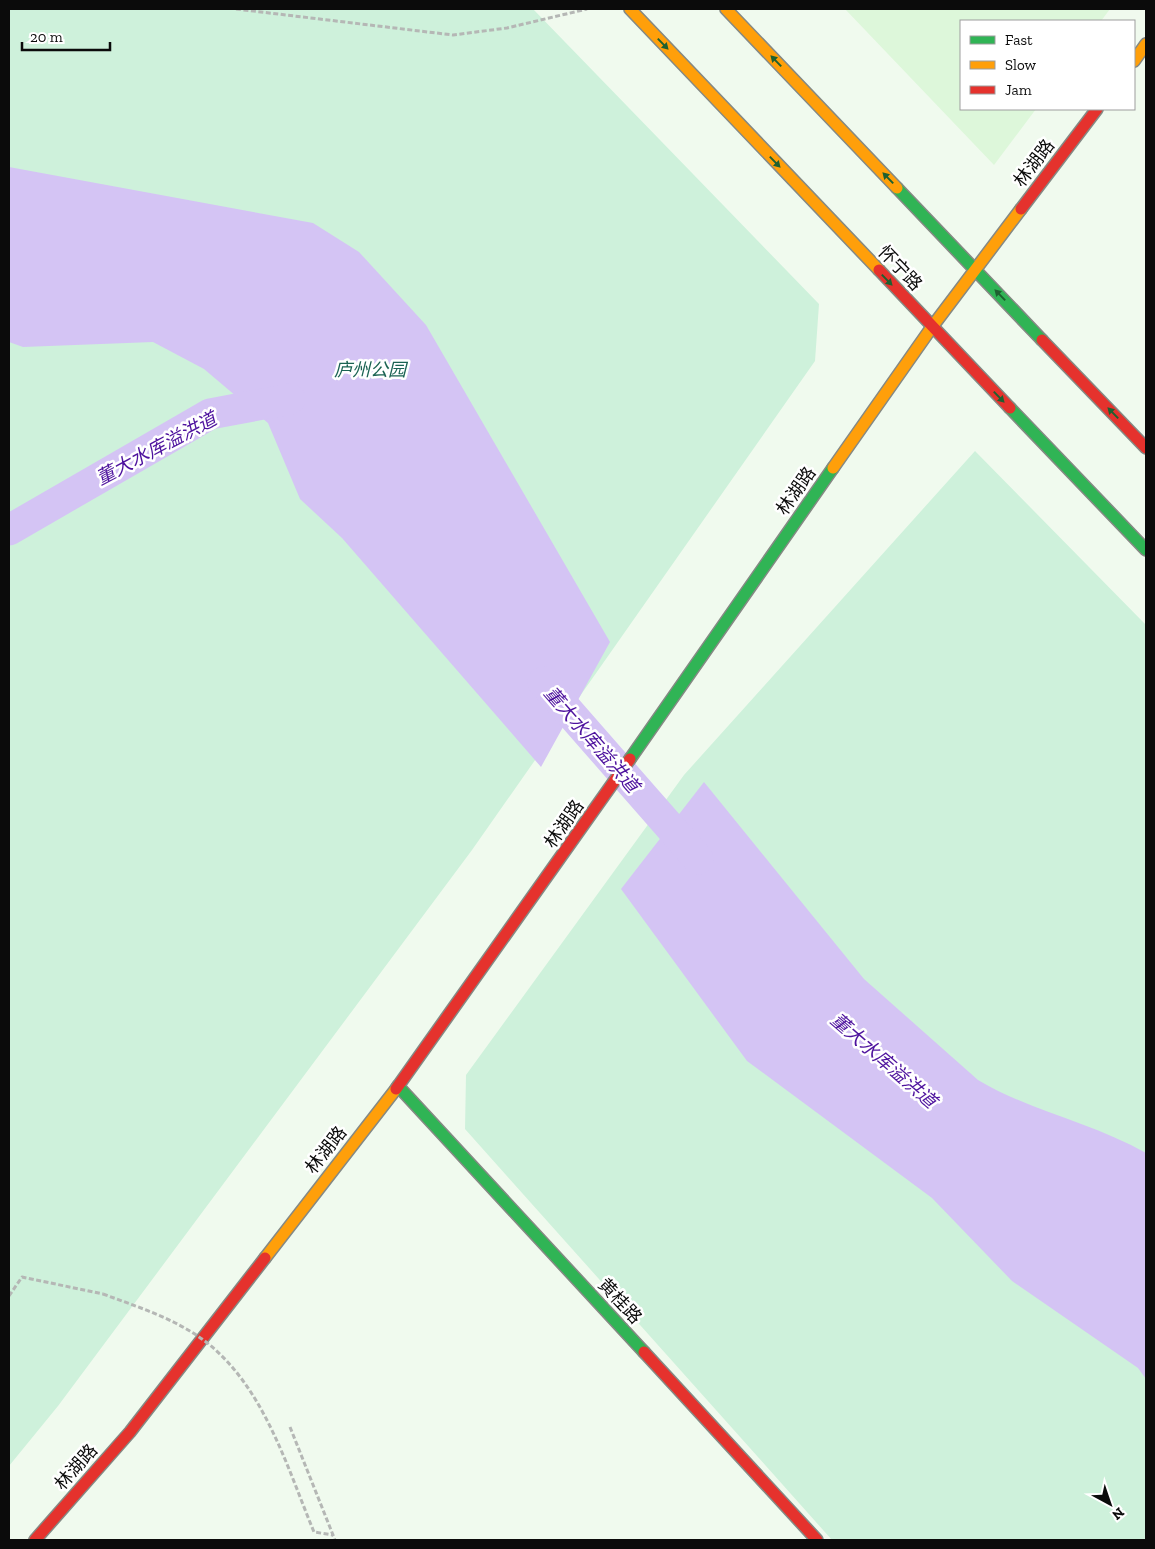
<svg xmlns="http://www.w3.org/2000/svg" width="1155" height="1549" viewBox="0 0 1155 1549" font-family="'Zilla Slab','Noto Sans SC',serif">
<rect width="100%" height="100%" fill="#f0faee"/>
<path fill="#ddf7da" d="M845,9h265l-9,12h-140v88h75l-42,56z"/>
<path fill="#cef1db" d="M9,9h524l286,295 -4,57 -343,489 -414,556 -49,60z
M975,451l171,174v915h-314l-367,-411 1,-54 218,-300z"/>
<path fill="#d4c4f4" d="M9,167l304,56 46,29 67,73 184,317 -69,125 -199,-229 -42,-39 -32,-76 -64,-54 -51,-27 -130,5 -14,-5z
M704,782l160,197 114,101c52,31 115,43 168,73v226l-8,-11 -126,-87 -80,-83 -185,-137 -126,-172z"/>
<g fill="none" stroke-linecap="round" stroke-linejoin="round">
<path stroke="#d4c4f4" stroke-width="31" d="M9,530l201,-116 80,-15
M543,682l155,177"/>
<defs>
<path id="fast" d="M897,188l145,152
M1010,408l136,142
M630,759l203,-291
M398,1086l246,266"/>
<path id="slow" d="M630,9l249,261
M726,9l171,179
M1134,61l12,-17
M833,468l99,-141 89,-118
M265,1258l131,-169"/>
<path id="jam" d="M1021,209l76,-100
M879,270l131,138
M1042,340l104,108
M396,1089l234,-330
M644,1352l173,188
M35,1540l95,-108 135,-174"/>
</defs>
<use href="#fast" stroke="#858984" stroke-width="14"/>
<use href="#slow" stroke="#858984" stroke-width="14"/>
<use href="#jam" stroke="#858984" stroke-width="14"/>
<path stroke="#b5b7b5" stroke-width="3" stroke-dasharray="5 2.5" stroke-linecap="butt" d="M236,9l217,26 54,-7 80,-19
M9,1296l13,-19 81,17
M290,1427l45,113"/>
<use href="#fast" stroke="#30b455" stroke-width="11"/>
<use href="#slow" stroke="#ff9f0a" stroke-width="11"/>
<use href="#jam" stroke="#e5322d" stroke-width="11"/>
<path stroke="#b5b7b5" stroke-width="3" stroke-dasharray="5 2.5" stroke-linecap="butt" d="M103,1294c35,13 73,25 103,48 58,45 81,125 108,190l19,3"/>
</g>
<defs><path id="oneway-solid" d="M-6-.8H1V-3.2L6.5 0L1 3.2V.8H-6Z" transform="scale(1.25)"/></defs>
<g fill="#1e6030">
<use href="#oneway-solid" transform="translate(663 44) rotate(46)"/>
<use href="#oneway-solid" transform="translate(776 61) rotate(-134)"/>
<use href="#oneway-solid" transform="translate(775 162) rotate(46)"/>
<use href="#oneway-solid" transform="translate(888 178) rotate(-134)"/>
<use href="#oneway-solid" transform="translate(887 280) rotate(46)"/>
<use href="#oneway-solid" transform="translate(1000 295) rotate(-134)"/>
<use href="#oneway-solid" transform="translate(999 397) rotate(46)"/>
<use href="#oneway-solid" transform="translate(1113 413) rotate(-134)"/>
</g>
<g text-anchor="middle" stroke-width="5" stroke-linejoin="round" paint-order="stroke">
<g font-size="18" fill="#0b0b0b" stroke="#fff">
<text transform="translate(1034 163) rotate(-53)" y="6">林湖路</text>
<text transform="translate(900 268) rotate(46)" y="6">怀宁路</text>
<text transform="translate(796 491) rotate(-55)" y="6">林湖路</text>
<text transform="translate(564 824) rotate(-55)" y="6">林湖路</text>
<text transform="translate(326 1150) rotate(-52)" y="6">林湖路</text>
<text transform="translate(620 1301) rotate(47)" y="6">黄桂路</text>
<text transform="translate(76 1467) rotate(-49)" y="6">林湖路</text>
</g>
<g font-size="18" font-style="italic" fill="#1b6353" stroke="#fff">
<text x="370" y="376">庐州公园</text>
</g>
<g font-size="19" font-style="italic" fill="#4e139e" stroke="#fff">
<text transform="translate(156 448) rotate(-28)" y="7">董大水库溢洪道</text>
<text transform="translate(592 739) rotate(49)" y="7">董大水库溢洪道</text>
<text transform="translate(884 1060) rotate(41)" y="7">董大水库溢洪道</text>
</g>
</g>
<rect width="1155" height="1549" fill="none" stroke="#0b0b0b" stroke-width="20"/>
<rect x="960" y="20" width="175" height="90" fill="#ffffff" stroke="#9d9d9d"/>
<rect x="970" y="36" width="25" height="8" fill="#30b455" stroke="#9d9d9d"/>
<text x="1005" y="45" font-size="15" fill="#0b0b0b">Fast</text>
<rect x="970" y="61" width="25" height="8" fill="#ff9f0a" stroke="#9d9d9d"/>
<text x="1005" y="70" font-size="15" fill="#0b0b0b">Slow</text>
<rect x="970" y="86" width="25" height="8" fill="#e5322d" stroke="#9d9d9d"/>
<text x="1005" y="95" font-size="15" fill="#0b0b0b">Jam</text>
<g transform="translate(1110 1504) rotate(140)" stroke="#ffffff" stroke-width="4" paint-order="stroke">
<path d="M0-4L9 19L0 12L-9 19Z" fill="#0b0b0b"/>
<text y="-8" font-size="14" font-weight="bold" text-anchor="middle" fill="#0b0b0b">N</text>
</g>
<path d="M22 42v8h88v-8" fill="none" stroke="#0b0b0b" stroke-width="2.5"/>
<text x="30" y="42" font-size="15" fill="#0b0b0b" stroke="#ffffff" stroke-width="4" paint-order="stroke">20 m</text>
</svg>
